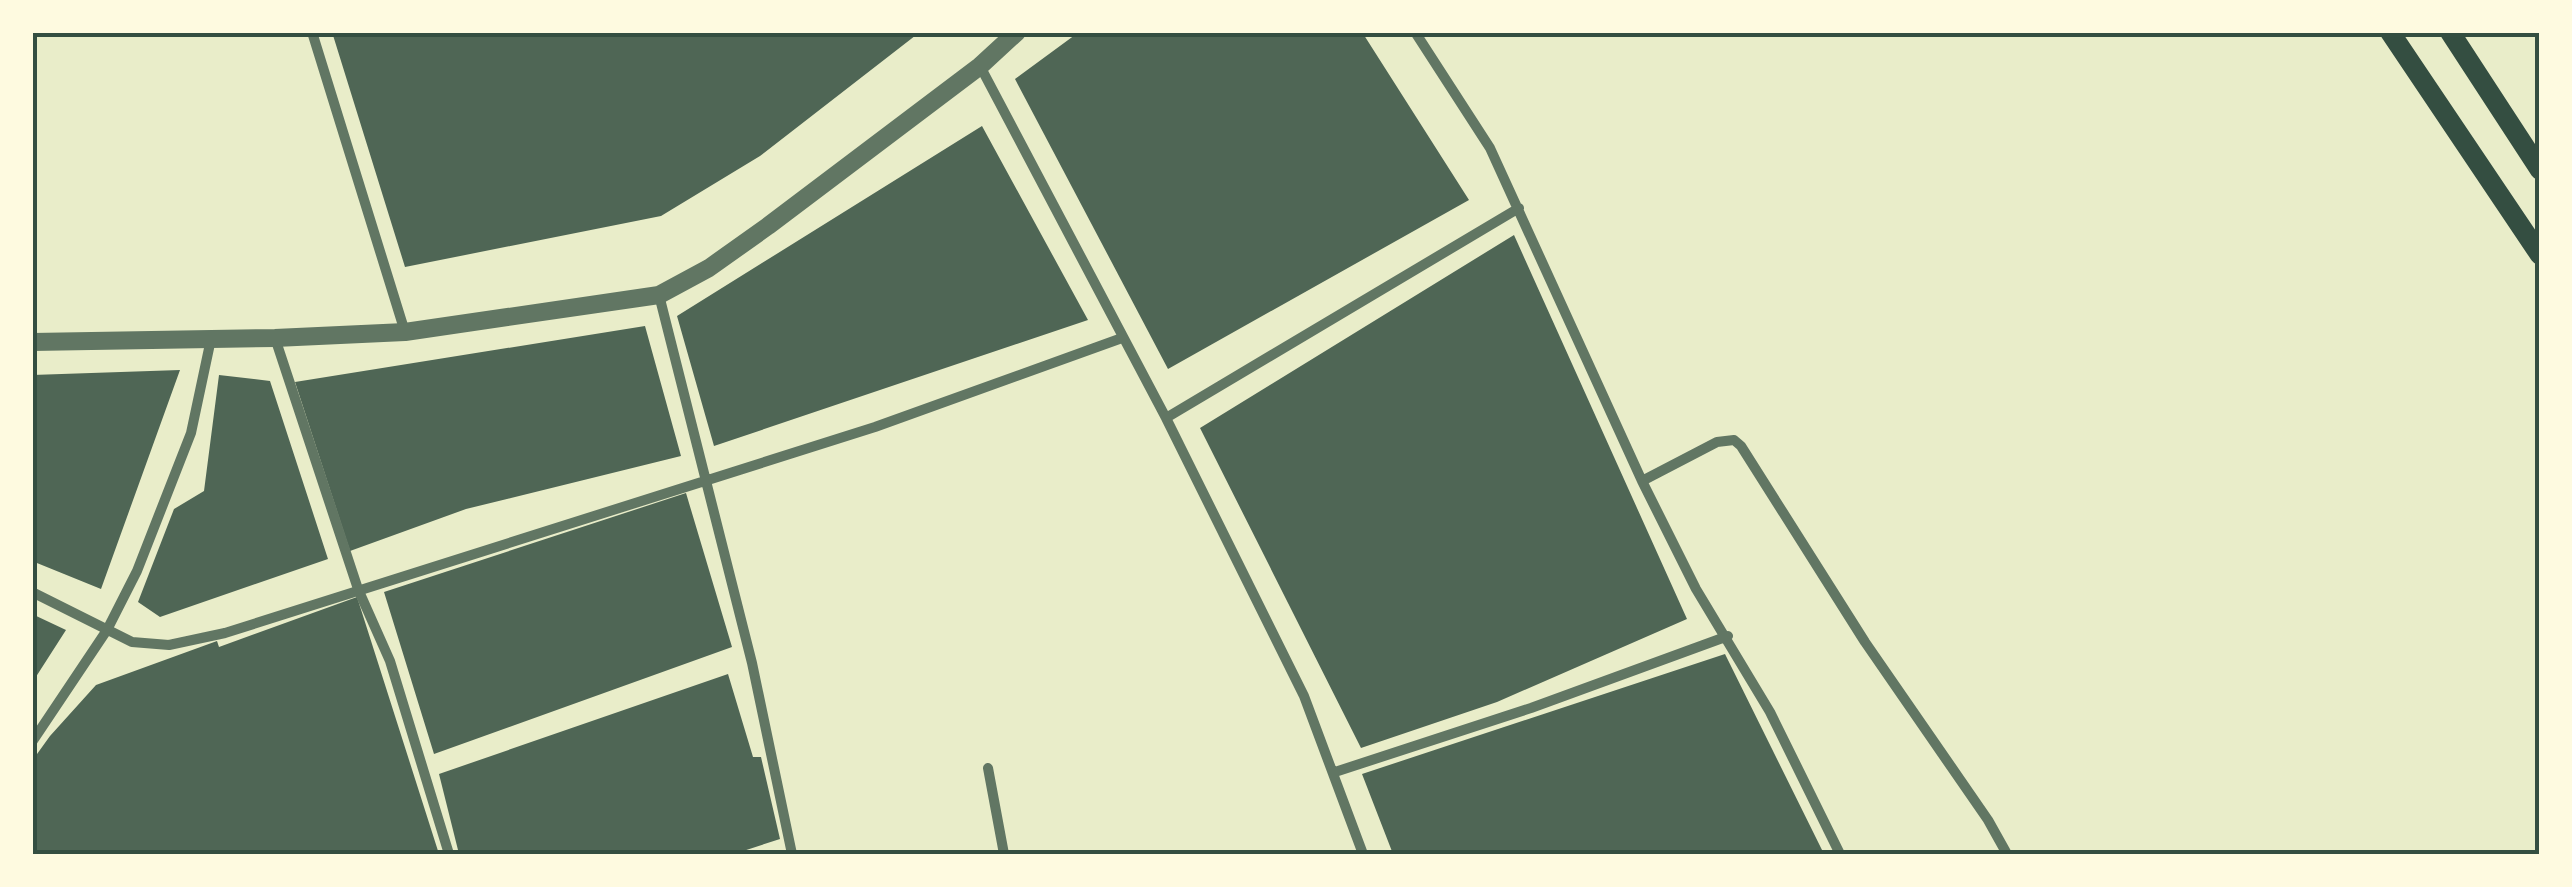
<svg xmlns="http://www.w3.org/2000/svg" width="2572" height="887" viewBox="0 0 2572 887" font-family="'Open Sans',sans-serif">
<rect width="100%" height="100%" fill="#e9edc9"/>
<path fill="#4f6655" d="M332,32h588l-160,124 -99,60 -256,51z
M1079,32h283l107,168 -301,169 -153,-290z
M982,126l106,194 -374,126 -37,-130z
M1514,235l173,384 -190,83 -136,46 -161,-320z
M645,326l36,130 -215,53 -116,42 -55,-169z
M180,370l-79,219 -69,-28v-186z
M219,375l51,6 58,178 -168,58 -22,-15 36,-93 30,-18z
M686,493l46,154 -298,107 -50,-162z
M357,597l82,257h-407v-93l18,-25 46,-51 121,-44 2,6z
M32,614l34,16 -34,53z
M1725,654l99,200h-431l-31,-80z
M728,674l25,83h8l19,82 -46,15h-275l-20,-80z"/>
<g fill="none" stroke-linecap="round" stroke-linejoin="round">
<path stroke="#617663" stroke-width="10" d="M312,32l93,300
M1415,32l75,116 152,333 54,108 74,123 70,142
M980,66l186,352 138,278 59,158
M659,295l93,368 40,191
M275,338l83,251 32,72 59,193
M1166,418l353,-210
M1642,481l75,-39 17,-2 7,6 124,196 123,178 19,34
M32,592l100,50 37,3 56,-12 650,-206 247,-89
M32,742l75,-112 30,-59 54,-138 20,-94
M988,768l16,86
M1335,772l196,-64 197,-72"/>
<path stroke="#617663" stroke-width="18" d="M32,342l243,-4 130,-6 254,-37 50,-27 59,-42 212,-160 37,-34"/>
<path stroke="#344e41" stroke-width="20" d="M2390,32l150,223
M2450,32l90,138"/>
</g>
<rect width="2572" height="887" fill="none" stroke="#fefae0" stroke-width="70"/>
<rect x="35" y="35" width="2502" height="817" fill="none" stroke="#344e41" stroke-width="4"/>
</svg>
